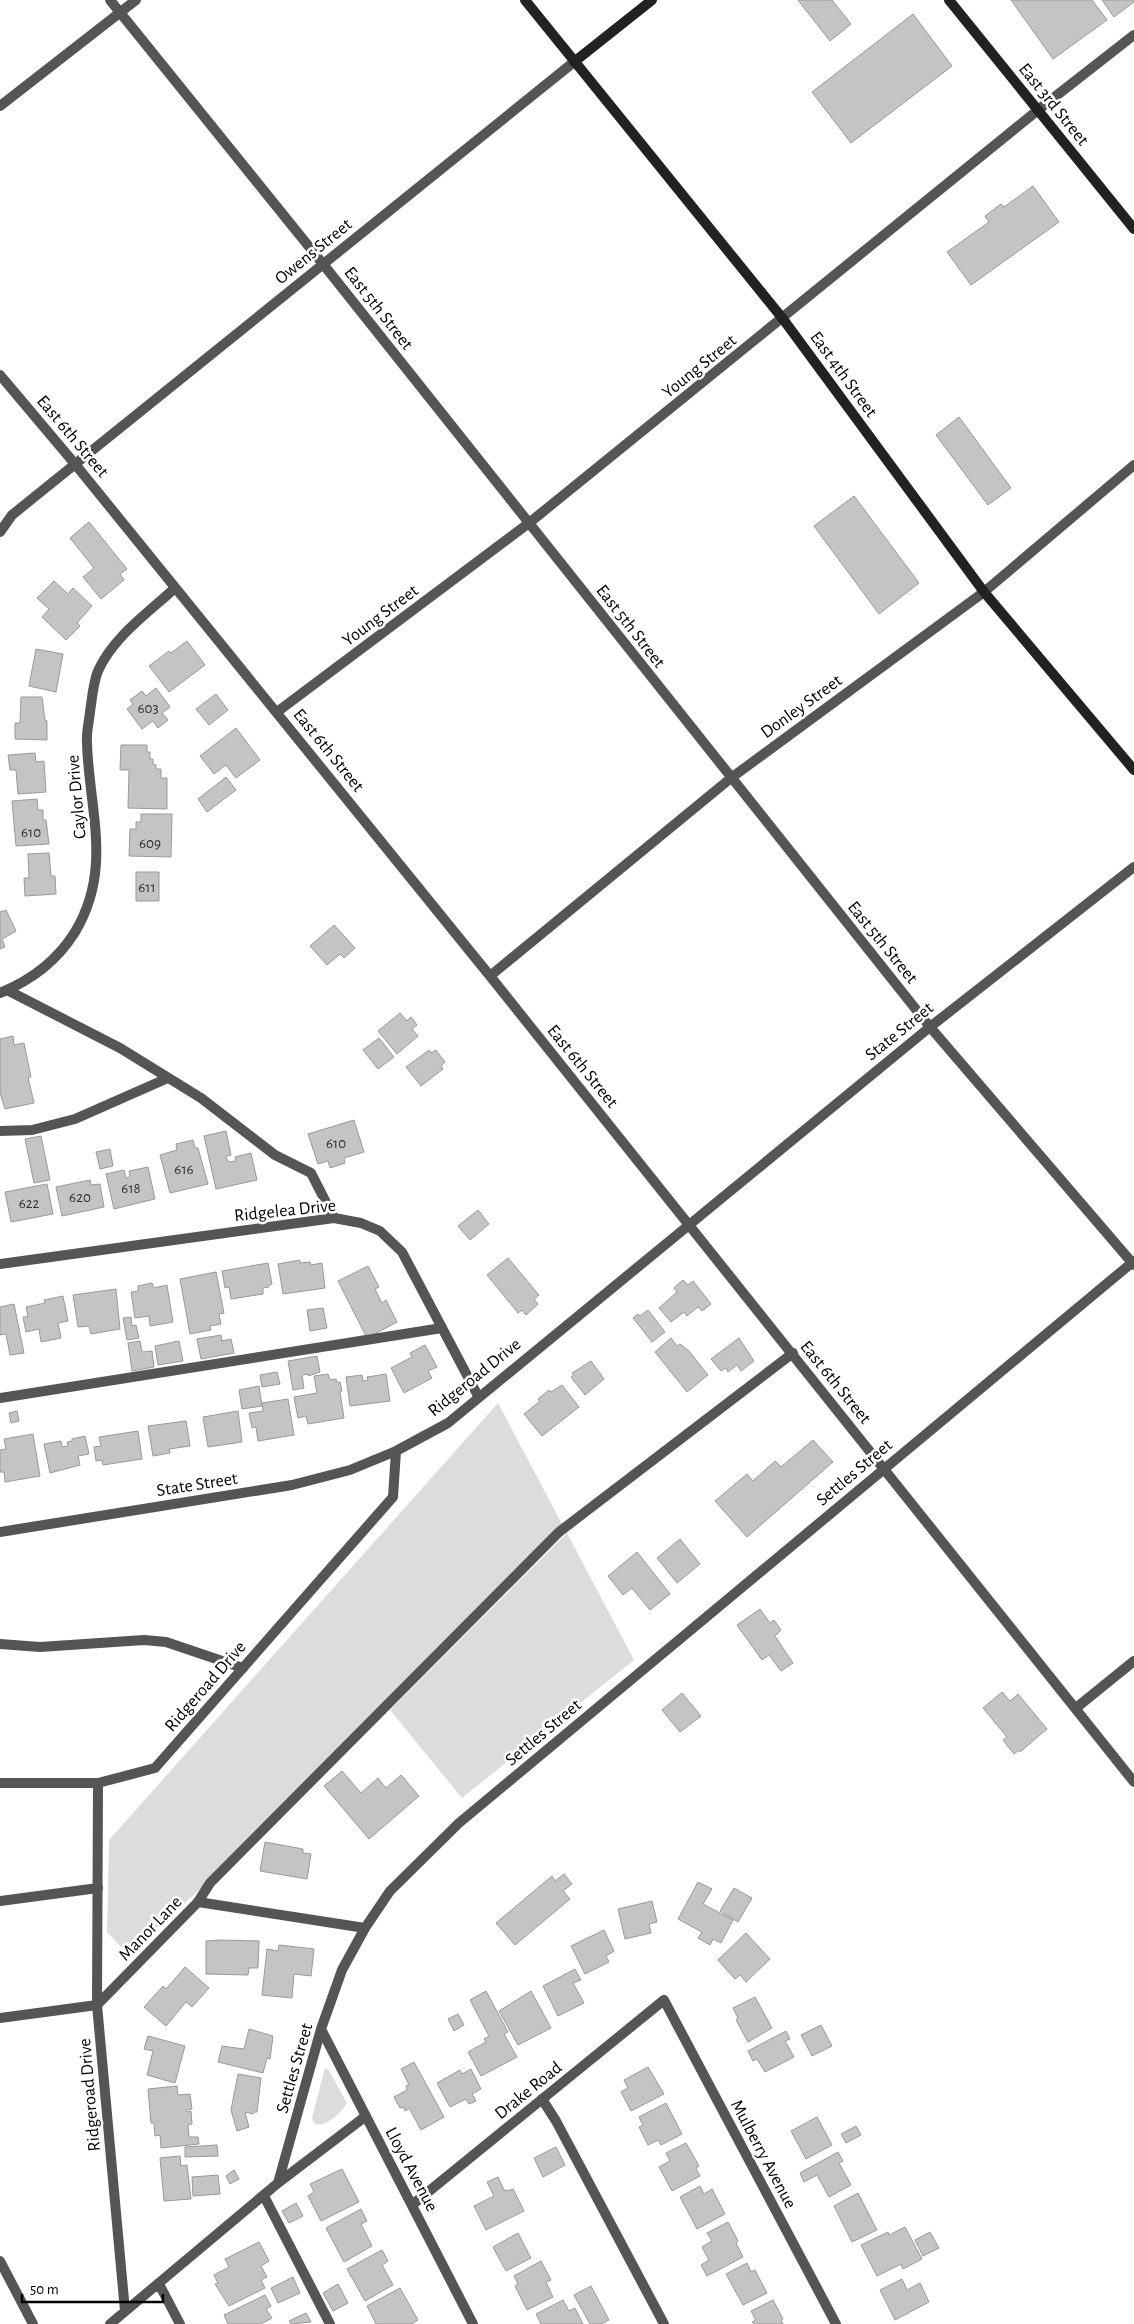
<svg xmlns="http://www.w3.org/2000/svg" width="1134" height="2324" viewBox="0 0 1134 2324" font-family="'Alegreya Sans',sans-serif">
<rect width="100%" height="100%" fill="#fff"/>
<path fill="#dcdcdc" d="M498,1403l64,121 -365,368 -62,55h-14l-14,-15 2,-92z
M567,1533l67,127 -172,138 -72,-88z
M325,2068l3,1 19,34c-6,10 -22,26 -33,20l-2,-5z"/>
<path fill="#c4c4c4" stroke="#999" d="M798,0h34l19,24 -21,17z
M1011,0h81l15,20 -54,39z
M1102,0h32v2l-20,15z
M913,14l39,52 -101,77 -39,-51z
M1033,186l26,36 -88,63 -24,-33 42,-30 -4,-6 16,-12 3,3z
M959,417l52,71 -23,17 -52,-70z
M854,496l65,87 -40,31 -65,-88z
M89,522l38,47 -7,5 4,6 -23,19 -18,-22 11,-9 -24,-30z
M54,581l14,13 5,-6 19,18 -15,17 3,3 -14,14 -24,-23 7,-8 -12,-11z
M187,641l18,24 -36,27 -20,-26 20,-15 2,2z
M36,649l27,5 -7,38 -27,-6z
M156,688l14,19 -8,6 6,7 -10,8 -5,-7 -11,8 -15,-20 6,-5 -3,-4 12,-9 4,5z
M216,694l12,16 -19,15 -13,-16z
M21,697h21l3,23 2,1v19l-32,-1v-16h5z
M236,728l24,32 -24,18 -10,-13 -12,9 -14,-18z
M121,745h26v7h3v7h3v5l3,1v4h5v9h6v31l-39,-1 1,-38h-9z
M35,753l1,9 8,-1 2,31 -28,2 -2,-24h-6l-2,-15z
M226,777l10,13 -29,22 -9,-13z
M37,799l1,11h5v10h3l3,24 -33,2 -4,-45z
M141,814h31l-1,43 -42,-1 1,-27h6v-7h5z
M49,853l2,23h4l1,18 -31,2 -1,-18h5l-1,-24z
M136,872h23v29h-23z
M6,910l10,21 -14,8 3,8 -5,2v-37z
M334,925l21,23 -11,10 -4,-4 -13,11 -17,-19z
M400,1013l7,8 4,-4 6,8 -5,4 6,7 -21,18 -19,-23z
M13,1036l1,9 10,-2 7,34h-3l6,26 -29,6 -5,-16v-54z
M379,1038l15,19 -16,12 -15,-19z
M429,1050l2,3 5,-3 9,12 -4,4 2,3 -22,17 -15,-19z
M354,1120l10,32 -20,6 1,5 -15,5 -2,-7 -10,3 -10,-30z
M226,1131l5,24 -5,1 2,6 8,-1 -1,-4 16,-4 6,27 -41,9 -12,-53z
M41,1136l9,44 -16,3 -9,-44z
M193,1140l2,8h3l10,36 -38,9 -10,-38 17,-5 -1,-6z
M110,1149l3,17 -13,3 -4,-17z
M148,1167l7,32 -41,10 -8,-35 18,-4 2,8 4,-1 -1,-6z
M90,1180l1,5 9,-1 4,23 -42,9 -6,-29z
M47,1184l6,30 -42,8 -6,-30z
M478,1210l11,14 -19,16 -12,-14z
M508,1258l31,37 -5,4 4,5 -12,11 -4,-5 -4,3 -31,-38z
M300,1260v3l10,-1 1,3 11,-2 3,25 -42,6 -5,-30z
M268,1263l4,21 -3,1v2l-6,1v6l-32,5 -2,-12 -4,1 -3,-17z
M368,1266l11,21 -4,2 7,14 4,-3 11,22 -30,16 -29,-57z
M216,1272l8,41 -5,1 2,10 -11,2 1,4 -21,4 -10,-55z
M683,1280l5,5 5,-4 18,23 -9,7 -4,-4 -11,9 -3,-4 -13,10 -12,-14 18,-16 -3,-4z
M152,1283l2,5 13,-3 6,37 -23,4 -1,-10 -14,2 -4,-26 7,-1v-5z
M116,1289l4,40 -29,5 -2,-8 -11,1 -5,-32z
M63,1296l5,25 -10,2 3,15 -20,4 -2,-13 -13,3 -3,-15h5l-2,-10 19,-4 -1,-3z
M14,1304l10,49 -14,2 -4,-21 -6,1v-28z
M323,1308l4,20 -17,3 -3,-21z
M648,1310l17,22 -13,10 -19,-24 5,-4 2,2z
M131,1317l1,9 4,-1 3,13 -12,2 -4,-22z
M221,1335l1,6 9,-2 3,14 -33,6 -4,-20z
M671,1338l6,8 3,-2 9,7 19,24 -21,17 -32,-40z
M739,1338l15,23 -13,10 -4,-6 -9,7 -2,-4 -5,3 -10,-12z
M140,1341l2,11 10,-1 2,16 -22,4 -4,-28z
M179,1341l4,20 -25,4 -3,-19z
M425,1345l12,22 -9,4 4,7 -28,15 -13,-25 21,-11 -2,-4z
M317,1356l3,16 -12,4v-2l-6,1 2,13 -11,2 -5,-29z
M591,1361l13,18 -19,16 -14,-18 3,-2 -2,-2z
M277,1372l3,12 -18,3 -2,-12z
M328,1374l2,6 6,-1 1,3h3l2,9 -2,1 4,26 -36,6 -2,-8 -8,2 -4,-21 23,-4 -3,-17z
M386,1374l4,27 -40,5 -4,-29 16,-2 1,6 5,-1 -1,-3z
M562,1385l17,22 -37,29 -18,-22 16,-13 -2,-2 11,-9 2,2z
M259,1386l3,20 -20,3 -3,-19z
M288,1399l6,36 -36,6 -2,-14 -4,1 -3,-15 14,-2 -1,-8z
M17,1411l2,10 -8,2 -2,-10z
M238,1411l4,31 -34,5 -5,-30z
M186,1421l4,25 -21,3 1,4 -17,3 -5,-30z
M138,1431l4,28 -39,6 -1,-5 -6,1 -2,-14 7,-1 -2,-9z
M33,1434l7,42 -35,6 -1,-10h-4v-22l6,-1 -2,-10z
M85,1436l4,18 -11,2 2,9 -30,8 -6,-29 17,-3 1,6 6,-1 -1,-4 5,-1v-2z
M813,1440l20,22 -86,75 -32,-36 32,-27 6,7 22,-20 6,6z
M680,1539l20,25 -23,19 -20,-25z
M637,1552l33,42 -20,16 -18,-22 -9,7 -15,-19z
M760,1609l10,14 4,-3 7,10 -6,6 18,27 -12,8 -12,-16 -7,5 -25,-35z
M1002,1692l8,9 8,-7 29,35 -27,23 -1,-2 -5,4 -11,-14 4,-3 -24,-29z
M682,1693l19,23 -21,16 -18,-22z
M342,1771l19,22 17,-15 8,10 15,-13 18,21 -50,43 -45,-53z
M265,1842l38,7v4l8,1 -4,25 -47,-8z
M564,1874l8,10 -9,7 7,8 -55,46 -19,-22 56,-47 3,5z
M698,1882l14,7 -9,15 30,16 -12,23 -8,-4 -3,6 -12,-7 4,-6 -24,-13z
M734,1888l18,10 -14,24 -18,-11z
M652,1901l5,21 -8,2 2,9 -26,6 -7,-30z
M604,1930l10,21 -8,5 3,6 -24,12 -14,-28z
M746,1933l24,26 -24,23 -6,-7 -5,4 -17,-19z
M221,1940l38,1 -1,27h-9l-1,7 -42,-1v-33z
M279,1945l35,4 -3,27 -17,-2 -2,24 -30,-3 5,-46 11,2z
M185,1967l24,21 -17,19 -6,-5 -20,24 -22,-19 19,-21 3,3z
M575,1969l6,11 -8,3 11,20 -26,13 -15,-30z
M486,1991l22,41 -4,2 13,23 -36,19 -13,-24 18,-10 -2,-3 5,-3 -19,-36z
M531,1991l20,37 -33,17 -19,-34z
M755,1997l17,31 -24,14 -12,-22 2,-2 -5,-10z
M458,2014l6,11 -10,6 -6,-12z
M821,2025l11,21 -20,10 -11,-21z
M249,2029l24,7 -3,23 -3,-1 -4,15 -45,-11 4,-16 22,3z
M786,2031l4,8 -5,2 9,16 -29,15 -8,-13 -4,2 -5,-10z
M148,2036l37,10 -10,37 -28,-8 6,-24 -9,-2z
M414,2062l30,55 -23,13 -12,-22 -4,3 -2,-4 -3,1 -6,-11 13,-7 -1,-4 3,-1 -8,-16z
M648,2067l16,27 -33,17 -10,-19 7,-4 -4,-8z
M471,2069l10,20 -9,5 4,7 -7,3 -3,-5 -16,8 -13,-24 23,-13 2,4z
M238,2074l23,4 -4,34h-3l-1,2 -8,-2 4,15 -12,4 -6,-21z
M177,2086l1,9 12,-1 2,15 -6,1 1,2 4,-1 1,13 -4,1 1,12h9l1,7 -38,4 -1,-13 -5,1 -1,-13h-3l-3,-34z
M666,2103l16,31 -21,11 -3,-5 -10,5 -9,-18 4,-2 -4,-8z
M817,2117l15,28 -26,14 -15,-28z
M856,2126l5,9 -15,8 -5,-9z
M686,2143l13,23 -3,2 4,8 -28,15 -13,-24 11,-6 -4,-8z
M217,2145l1,11 -33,1v-10z
M556,2147l9,18 -22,12 -9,-19z
M838,2152l5,9 -4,2 12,22 -22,12 -12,-22 -13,7 -4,-9z
M180,2156l1,10 6,-1 4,34 -27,2 -4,-43z
M342,2169l17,33 -38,19 -13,-25 6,-4 -4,-8z
M234,2170l5,9 -9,5 -4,-8z
M218,2175l2,19 -27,2 -1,-19z
M498,2177l6,13 3,1 6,-2 11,22 -38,19 -12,-24 20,-10 -7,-14z
M700,2186l4,8 8,-5 13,25 -28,15 -17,-32z
M858,2193l19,37 -25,12 -18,-36z
M296,2203l7,13 -14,7 -7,-12z
M361,2209l6,12 -6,3 11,22 -28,16 -18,-34z
M728,2222l10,19 -2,2 7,14 -36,19 -6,-11 8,-5 -7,-13 10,-6 -5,-8z
M905,2227l17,32 -19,10 -2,-5 -24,12 -16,-31 27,-13 1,3z
M930,2232l9,16 -16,8 -8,-16z
M518,2233l13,25 -25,13 -13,-24z
M259,2242l10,19 -8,5 6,11 -6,3 4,8 -36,18 -14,-22 3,-1 -4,-8 15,-8 -4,-8z
M382,2250l6,11 -6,4 11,20 -28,16 -18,-32z
M541,2261l10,19 -5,2 7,15 -26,13 -12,-24 3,-2 -4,-8z
M747,2263l4,9 4,-2 12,23 -24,12 -17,-31z
M293,2277l7,16 -22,10 -7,-15z
M902,2279l5,11 13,-7 9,19 -34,18 -15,-30z
M338,2284l10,19 -15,8 -10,-18z
M591,2286l18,34 -8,4h-11l-16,-29z
M400,2288l18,32 -6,4h-36l-9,-18z
M265,2295l6,11 -5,3 6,9 -11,6h-33l-4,-9z
M563,2300l6,11 6,-3 8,16h-42l-5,-10z
M773,2300l10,19 -2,1 2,4h-29l-2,-2 4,-2 -5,-9z
M306,2313l5,9 -20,2 -2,-3z"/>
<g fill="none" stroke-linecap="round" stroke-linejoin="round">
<path stroke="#555" stroke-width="10" d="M7,990l113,58 81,50 74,57 36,18 23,45
M0,1131l32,-1 43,-11 93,-41
M0,1398l442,-70
M0,1644l40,3 104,-7 22,2 77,26
M0,1901l98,-13
M198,1902l12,-19 349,-351 234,-179
M542,2099l14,22 108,203
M264,2196l66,128
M0,2261l33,63"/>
<path stroke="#555" stroke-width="10" d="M110,0l213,264 607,763 204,238
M0,106l136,-106
M0,375l75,89 415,512 644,806
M0,532l12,-17 562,-453
M277,712l252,-189 509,-413 96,-75
M490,976l241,-198 253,-186 150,-127
M0,993c32,-13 57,-32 75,-61 38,-63 14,-122 12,-189 -1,-10 2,-21 3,-31 2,-13 3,-29 8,-41 15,-34 50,-58 77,-83
M0,1264l334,-46 27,5 19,8 22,21 76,144
M0,1532l292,-47 58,-15 46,-19
M1076,1708l58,-47
M0,1783h98l57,-15 238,-271 3,-46 52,-28 482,-396 204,-160
M98,1783l-1,222 28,306
M0,2018l97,-13 101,-103 167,26
M321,2029l152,295
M278,2183l88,-67
M412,2205l252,-205 172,324
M159,2284l21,40
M110,2324l168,-141 43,-154 21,-59 23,-42 25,-37 69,-68 675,-562"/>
<path stroke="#222" stroke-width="10" d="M525,0l258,319 201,273 150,178
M949,0l185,229
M574,62l78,-62"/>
</g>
<g text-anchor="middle" stroke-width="5" stroke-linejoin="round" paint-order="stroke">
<g font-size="15" fill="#313131">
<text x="148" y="713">603</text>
<text x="31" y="837">610</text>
<text x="150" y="848">609</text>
<text x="147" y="892">611</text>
<text x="336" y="1148">610</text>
<text x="184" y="1174">616</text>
<text x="131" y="1193">618</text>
<text x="80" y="1202">620</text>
<text x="29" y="1208">622</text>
</g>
<g font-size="18" fill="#000" stroke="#fff">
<text transform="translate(1054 104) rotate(51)" y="6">East 3rd Street</text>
<text transform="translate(313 251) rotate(-39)" y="6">Owens Street</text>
<text transform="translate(379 308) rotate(52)" y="6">East 5th Street</text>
<text transform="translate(699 366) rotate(-39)" y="6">Young Street</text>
<text transform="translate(844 374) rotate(54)" y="6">East 4th Street</text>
<text transform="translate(73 436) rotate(50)" y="6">East 6th Street</text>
<text transform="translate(380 615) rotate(-37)" y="6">Young Street</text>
<text transform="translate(631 626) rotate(52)" y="6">East 5th Street</text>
<text transform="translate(801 706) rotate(-36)" y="6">Donley Street</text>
<text transform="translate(329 750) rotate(51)" y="6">East 6th Street</text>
<text transform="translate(76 797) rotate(-95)" y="6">Caylor Drive</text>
<text transform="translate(883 942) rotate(51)" y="6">East 5th Street</text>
<text transform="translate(899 1031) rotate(-39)" y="6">State Street</text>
<text transform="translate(583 1066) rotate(51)" y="6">East 6th Street</text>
<text transform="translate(285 1210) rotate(-6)" y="6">Ridgelea Drive</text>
<text transform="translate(474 1377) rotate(-39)" y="6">Ridgeroad Drive</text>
<text transform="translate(836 1382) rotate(51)" y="6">East 6th Street</text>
<text transform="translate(854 1472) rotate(-40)" y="6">Settles Street</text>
<text transform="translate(197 1484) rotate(-9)" y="6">State Street</text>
<text transform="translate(205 1686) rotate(-49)" y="6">Ridgeroad Drive</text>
<text transform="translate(543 1732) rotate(-40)" y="6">Settles Street</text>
<text transform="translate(150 1928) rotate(-46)" y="6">Manor Lane</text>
<text transform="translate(294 2068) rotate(-74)" y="6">Settles Street</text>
<text transform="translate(528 2090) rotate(-39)" y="6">Drake Road</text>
<text transform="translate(89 2095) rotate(-95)" y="6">Ridgeroad Drive</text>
<text transform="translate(764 2154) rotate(62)" y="6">Mulberry Avenue</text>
<text transform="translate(412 2169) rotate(62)" y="6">Lloyd Avenue</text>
</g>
</g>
<path d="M22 2294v8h141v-8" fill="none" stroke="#000000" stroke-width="2.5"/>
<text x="30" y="2294" font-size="15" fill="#000000" stroke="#ffffff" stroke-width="4" paint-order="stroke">50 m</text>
</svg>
